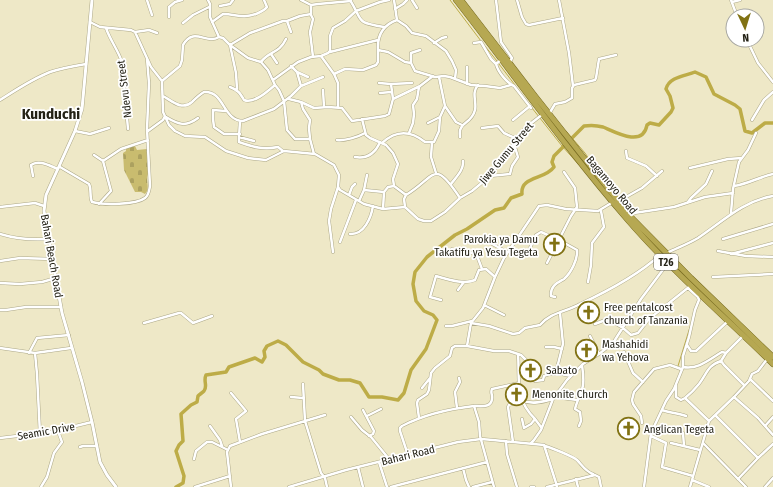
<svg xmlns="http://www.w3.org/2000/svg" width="773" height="487" viewBox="0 0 773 487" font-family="'Fira Sans Condensed',sans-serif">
<defs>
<pattern id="cemetery-stones" width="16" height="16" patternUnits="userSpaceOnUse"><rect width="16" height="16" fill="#c9bc6f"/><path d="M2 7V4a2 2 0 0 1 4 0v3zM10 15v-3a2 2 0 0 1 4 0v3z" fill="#aca15f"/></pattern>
</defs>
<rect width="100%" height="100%" fill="#eee8c7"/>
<path fill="url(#cemetery-stones)" d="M135,146l2,4 10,-1 1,25c-3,8 3,14 -3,20l-4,-2h-6l-11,-22 -1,-17 3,-2v-3z"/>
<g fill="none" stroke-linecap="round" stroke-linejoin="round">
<path stroke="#bdac47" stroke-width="1" d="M450,0l31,41
M484,45l13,16
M499,64l16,21
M532,108l30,38 18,20
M566,131l19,22 10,15
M678,366l12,-39"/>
<path stroke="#bdac47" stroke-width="3.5" d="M176,487l7,-4 1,-7 -8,-25 3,-6 4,-4 -2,-27 10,-9 6,-3 1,-6c2,-2 4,-3 6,-5 4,-5 -1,-10 2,-16l20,-3 3,-5 26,-9 7,4 3,-5 -1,-6 3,-5 11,-5 8,4 17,17 16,8 4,4 16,6h11l10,3 9,14h13l16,3 6,-7 7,-23 15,-21 11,-29 -4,-5 -9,-4 -8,-10 -3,-17 2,-12 12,-15 28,-22 12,-6 28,-19 9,-2 7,-10 11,-4c-2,-18 23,-14 32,-27l-2,-5 2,-6 30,-30c6,-1 12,-1 19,1 12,5 40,21 44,-2l3,-2 9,2 12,-13 2,-4 -3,-12 -4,-7c3,-12 19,-13 29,-17l11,5 8,17 21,11 5,4 5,22 7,2 13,-10h8"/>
<defs>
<path id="minor" d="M147,0l5,15
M208,0l2,4v13l9,20 4,1 7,7 18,13 13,4 7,8 7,15 4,5 5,11 3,29 8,9h15l4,15
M350,0c14,22 4,22 34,27
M394,0l3,20 9,6 6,7 14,3 20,15 6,10 4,9 -1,9
M412,0l5,8
M496,0l5,42 11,16 -3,5
M517,0l5,17 4,7 3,1 34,-7
M559,0l10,53 4,33
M731,0l6,16
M732,2l8,-2
M311,5l7,-1 33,-3
M220,6l10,-2 3,-4
M395,9l8,-5 4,-4
M311,15l2,4 -3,13 3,25
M169,17v-10l6,-5 7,-2
M397,20c-14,5 -20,15 -19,30l10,2 17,10 6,1 4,8 20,6 9,-1 6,1 21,8 14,1 15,2 11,-3
M90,22l10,5 31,3 4,2 16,35 11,14 1,31 6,13 6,6 10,5 20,1 21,14 22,7 18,2 18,-9 31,3 19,11 5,10 -1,12 2,3 24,14 19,5 22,-2 13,12 6,2h7l14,-9 15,-14 12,-7 18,-15 35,-48 18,-14
M212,22l11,-8c13,0 19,5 33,0 4,-2 8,-3 11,-7l-3,-7
M183,23l10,-8 16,-8
M106,28c4,12 12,22 16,34l6,67
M135,32l14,-2 8,3
M291,32l-4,-11 13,-5 11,-2v-9l-10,-5
M747,40l11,23 15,19
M434,43l8,-5 4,-1
M474,43l7,-1 10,17 5,5
M330,52l48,-12
M271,54l6,9
M321,56l13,18 11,-5 18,1 13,-5 2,-3v-12
M501,60l-5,4c2,8 11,19 18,22l17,22
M261,62c8,-11 18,-8 25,-23
M411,63v-10l9,-3
M467,67v17
M297,72l11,5
M334,74l4,9v24
M439,77l6,29 11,16 6,3
M273,80l25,-18 13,-5 10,-1 7,-3 2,-2v-15l3,-8 12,-7 11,-10 24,-9 9,-2
M162,81l18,-15 2,-6 1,-15c11,-19 23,0 36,-8
M379,83l12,1
M301,86l22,-9
M230,87c8,3 10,6 14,13 10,4 24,-9 31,-15
M237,89l-1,-16 -6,-28 20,-12 33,-12h4
M323,90l1,17
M380,93l11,-1
M163,96c9,5 19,15 29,6 4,-4 7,-7 12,-10 20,-2 19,29 39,29l31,-12 17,-13 10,-10 -4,-14 -6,-6
M289,99l12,3 13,6 14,-1 14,1 10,13 33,-5 4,-2 4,-15 27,-13 13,-10
M393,99l-2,-15 21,-1
M0,100c16,-10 32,-21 50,-28 12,-4 24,-6 36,-8
M301,102l2,7 7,11 -1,8 1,11
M226,111l-13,-1v9l1,8 10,7h16
M549,114l6,-10 10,-2 7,-4v-10l2,-3 21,-5 1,-2 3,-19 17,-4
M166,117c13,8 20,10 32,1
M362,119l4,16 4,3 16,7 7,8 5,11 -5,15 1,7 12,9
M513,120l17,-14
M752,120l12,-20 9,-8
M240,121l-1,16 15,4
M428,123l12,-6
M482,128l16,-2 6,7 13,6
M75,131l15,3 19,-6
M148,131l15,-11 2,-4
M409,133l4,-10 1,-9 -1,-9 4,-6 2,-12
M239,137v5c14,5 24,8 39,5l5,4
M460,137c0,-3 -1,-6 1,-9 2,-6 11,-6 14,-18 2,-8 -4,-17 3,-25
M337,140c8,1 21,-3 28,-7
M432,142l-1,15 5,16
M382,143c14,-13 28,-13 43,-1h9l5,-11 1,-14 5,-11
M626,151l1,7 19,8 11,10
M94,155l9,6
M355,157c12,2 20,-3 25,-15
M60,167l29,17c3,6 0,12 3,18 11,3 44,3 53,-4 4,-3 4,-7 5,-12l-3,-57 2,-46 -2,-24
M690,168l38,-9 14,-1
M33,176l-2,-11c8,-6 19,1 27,4
M490,176l20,-2 2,-8 6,-9 -4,-13
M451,184c5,-7 13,-14 12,-23
M734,186c14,-2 25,-9 39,-12
M364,190l3,-15
M349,195l3,-8 3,-3
M359,201l5,-11 20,2
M688,202l3,-4 15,-14 6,-13
M620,203l6,-6 16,-9 20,-17
M99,204l12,-13 -8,-30 18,-12 27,-9
M0,207l35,-4 9,3
M405,207l-1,-8 2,-4c30,-18 27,-38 54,3
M383,209l1,-17 4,-5 6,-1
M731,213l2,-24 6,-27 9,-12 8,-17
M631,216l3,-3 40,-6 31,-10 28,-4
M0,234c16,5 32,6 48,5
M350,234c14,1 21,-16 23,-28
M476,239l9,1 22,12
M723,239l50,-15
M340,242l16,-42
M530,248l6,-13 5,-3 18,8 18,10c1,9 -6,23 -13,29 -7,4 -14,7 -13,17l4,1
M452,249l10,4h14l6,16
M718,251l28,5 27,1
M333,252l-4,-31 2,-12 7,-22
M667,253c10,-5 21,-9 31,-15 24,-16 45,-37 75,-42
M731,254l42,-11
M0,261l20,-3 33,1
M547,263l24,-47 6,-9 -2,-19 -11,-16
M713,277l60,-3
M588,282l3,-17 1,-22 12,-16 -3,-16
M0,283l20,1 22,-2 14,-4
M458,290l6,-8
M441,300l-11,-3 6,-21c11,3 28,9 39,4l4,-10 7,-1 9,8
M484,305l20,10
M0,310h6l20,-3h35
M144,323l35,-10h2l12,10 19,-7
M471,323l18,3 24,8 6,-1 6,-5 15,-3c11,-13 26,-13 40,-21 28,-13 57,-28 80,-49
M595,324l13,-5 15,9 8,7 7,-2 11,-14 40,-32
M446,326h6l20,-5
M590,336l9,18
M743,336l-17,17 -5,8 3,4 20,20
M687,345l4,6h5l32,-30
M467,346l4,-23 12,-15 12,-31 9,-19 35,-52 8,-1 19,4 32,2 15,-9
M546,347h8l8,2
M0,348l35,5 36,-5
M624,352l9,21 10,9
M29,353l8,-15 32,-3
M35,353l2,21 3,60
M518,354c2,27 -4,44 17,65
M683,367c15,3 27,-8 39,-15l4,1
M560,373l-3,-5 6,-24 -3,-31
M750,379l23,22
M535,381l8,-1 1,-4c7,-4 19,-2 27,0
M303,384l2,37 16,52 4,5 2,9
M676,385v12l5,3 4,-2
M422,388l8,-10
M231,393l15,18 -10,8 4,23
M291,397l12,1
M555,397l22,3
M734,397l24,21 15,17
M457,408l-2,-16 5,-10 -1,-4
M363,410l11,21 -1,3 -4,2
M662,410c8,3 16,3 24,6
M367,416l14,-7
M716,416l42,42
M351,417l11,13 9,7 18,22
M419,418l-2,-15 1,-3 9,-6 2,-4 2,-17 4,-5 15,-12 2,-8 3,-2h12l27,5h15l12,4 6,6
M522,419l2,9 7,-4 4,-5 6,8
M709,421l-24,-23c5,-4 10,-9 14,-14 9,-12 8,-18 22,-23
M642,423l-1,-7 -8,-12 -1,-4 2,-8 20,-23 16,-4 11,4
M210,426l10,14 2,6
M579,426l2,-5 -1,-9 -5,-3c2,-9 7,-16 8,-24 1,-7 0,-13 -1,-20
M765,426l8,-9
M673,430l10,3 1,13
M651,436l15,7 -4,24 31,9
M0,438l51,-6 41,-10
M506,441l1,13 10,33
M513,442l-5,-35 1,-2 12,-5c10,5 22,2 32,-1
M531,443l3,-3 7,-10 12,-31 14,-19 16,-16 16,-10 14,-11 28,-44 27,-36
M671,443l29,7
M703,443l43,44
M545,446c7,2 27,10 32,14 5,5 8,11 16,14
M80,447l3,-1h14
M408,455l-8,-24v-3l2,-2c23,-12 46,-17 72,-20
M194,459l2,-8 11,-9h5l16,8
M379,462l8,25
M358,467l5,20
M463,468l3,12 3,7
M576,479l2,8
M738,479l20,-21 15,-14
M692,480l17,7
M41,487l6,-10 7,-24 8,-11 -3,-8v-4
M195,487l35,-11
M231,487l-4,-35 3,-6 32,-12 63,-19
M289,487l57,-17 112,-28 23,-3 12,1 51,5 12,38 1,4
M391,487l96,-25
M473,487l19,-5
M494,487l-14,-51 -1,-14 -5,-16c7,0 17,2 18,-7 1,-5 -2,-5 0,-10l27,-6
M531,487h3
M547,487l48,-12 4,2 2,10
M644,487l7,-54 15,-32 8,-12 9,-22v-11l6,-19 6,-27 4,-10 -1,-3 -10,-9
M690,487l19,-66 25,-24 15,-16 3,-7 6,-3 10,-13
M765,487l8,-9"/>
<path id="tertiary" d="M92,0l-10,109 -7,22 -29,64 -2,16 18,102 20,69 10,40 8,40 7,13 9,12"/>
<path id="trunk" d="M456,0c57,73 110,149 171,219 45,52 97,97 146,145
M461,0l74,96 95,120 61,62 82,79"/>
</defs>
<use href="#minor" stroke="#ada888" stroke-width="3.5"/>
<use href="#tertiary" stroke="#ada888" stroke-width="4"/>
<use href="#trunk" stroke="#776b21" stroke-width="6"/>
<use href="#minor" stroke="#fff" stroke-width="2.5"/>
<use href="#tertiary" stroke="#fff" stroke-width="3"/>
<use href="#trunk" stroke="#b6a852" stroke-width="5"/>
</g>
<defs>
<symbol id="church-ring" viewBox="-11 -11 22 22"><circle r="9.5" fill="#fff" stroke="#817214" stroke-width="1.5"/><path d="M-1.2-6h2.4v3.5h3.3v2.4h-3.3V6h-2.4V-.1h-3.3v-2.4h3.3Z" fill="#817214"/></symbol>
</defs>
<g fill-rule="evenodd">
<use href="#church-ring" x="542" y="232" width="25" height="25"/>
<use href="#church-ring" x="576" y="300" width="25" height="25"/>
<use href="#church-ring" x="574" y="338" width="25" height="25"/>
<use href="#church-ring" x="518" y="358" width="25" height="25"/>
<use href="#church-ring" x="504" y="382" width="25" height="25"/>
<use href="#church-ring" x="616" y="416" width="25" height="25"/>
</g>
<g text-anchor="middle" stroke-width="3.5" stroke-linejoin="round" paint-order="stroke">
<rect fill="#fff" stroke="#66645c" stroke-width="1" x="654" y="254" width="24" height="16" rx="3"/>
<g font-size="10" font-weight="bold" fill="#242216">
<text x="666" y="266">T26</text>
</g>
<g font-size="11" fill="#242216" stroke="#fff">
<text transform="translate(124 89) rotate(-97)" y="4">Ndevu Street</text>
<text transform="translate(506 153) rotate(-50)" y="4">Jiwe Gumu Street</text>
<text transform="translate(612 185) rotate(50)" y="4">Bagamoyo Road</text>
<text transform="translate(52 256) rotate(80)" y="4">Bahari Beach Road</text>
<text transform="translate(46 431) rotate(-10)" y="4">Seamic Drive</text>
<text transform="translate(408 455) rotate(-14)" y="4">Bahari Road</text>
</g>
<g font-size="11" fill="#242216" stroke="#fff" text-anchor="start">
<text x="538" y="243" text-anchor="end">Parokia ya Damu<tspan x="538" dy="13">Takatifu ya Yesu Tegeta</tspan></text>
<text x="604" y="311">Free pentalcost<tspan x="604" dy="13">church of Tanzania</tspan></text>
<text x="602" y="348">Mashahidi<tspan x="602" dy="13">wa Yehova</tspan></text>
<text x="546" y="374">Sabato</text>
<text x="532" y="398">Menonite Church</text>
<text x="644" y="433">Anglican Tegeta</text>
</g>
<g font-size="15" font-weight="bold" fill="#242216" stroke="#fff">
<text x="51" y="119">Kunduchi</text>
</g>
</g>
<g transform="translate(745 28) rotate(176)"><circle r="19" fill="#ffffff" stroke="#a7a7a2"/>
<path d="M0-3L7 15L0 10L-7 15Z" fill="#817214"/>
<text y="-6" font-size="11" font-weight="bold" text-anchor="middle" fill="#242216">N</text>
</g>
</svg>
